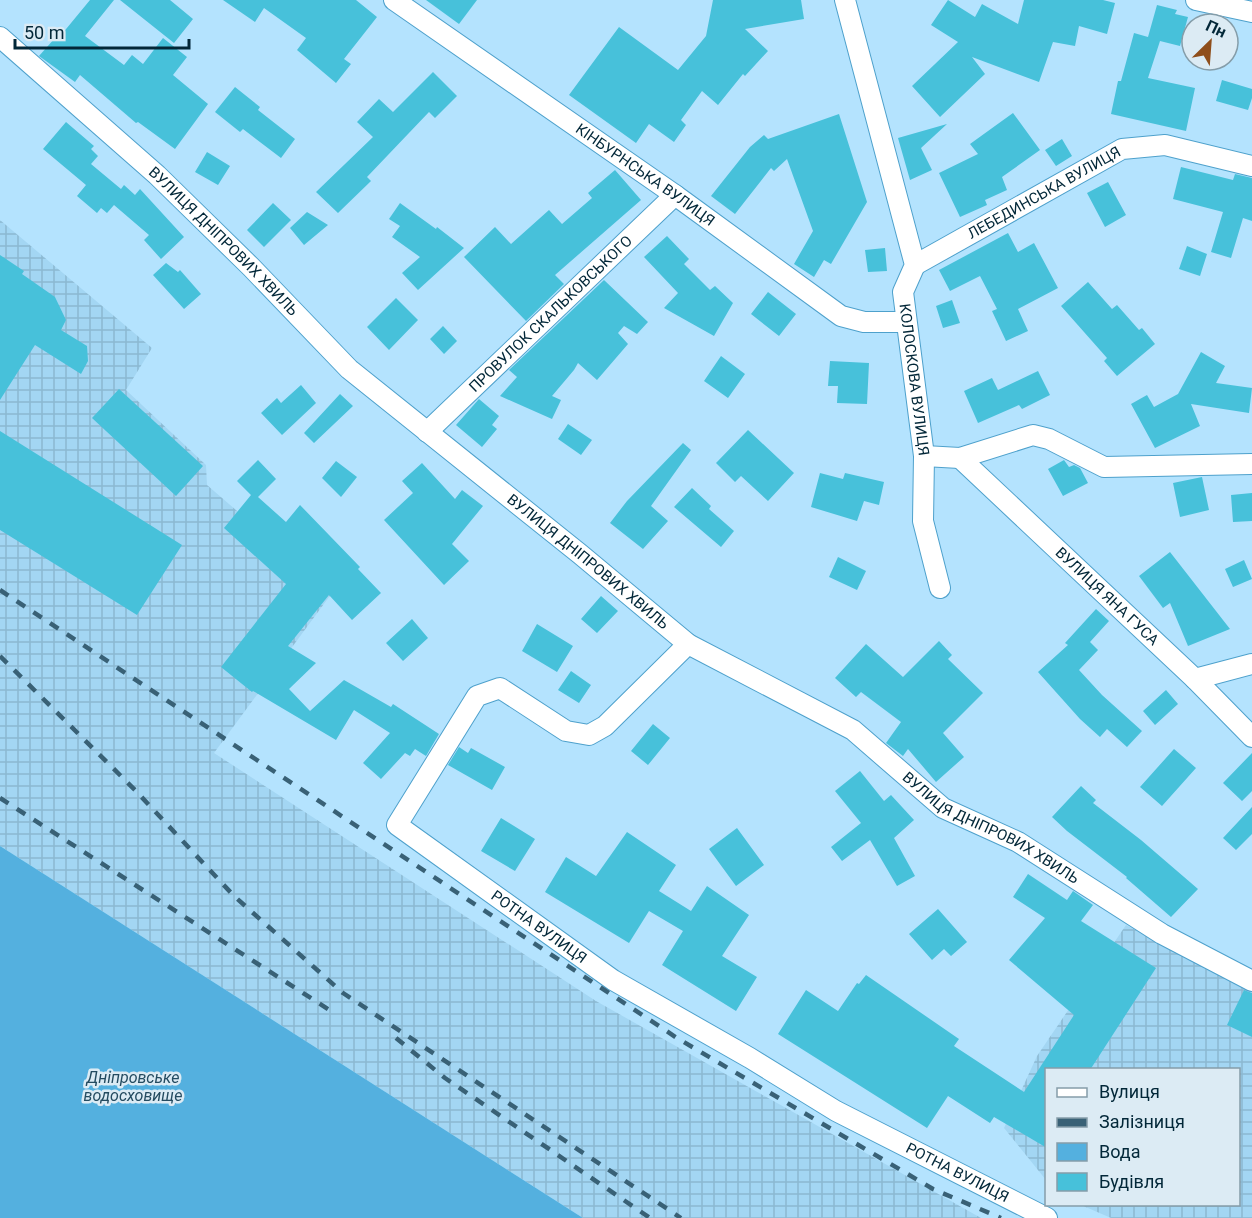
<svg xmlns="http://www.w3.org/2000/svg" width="1252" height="1218" viewBox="0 0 1252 1218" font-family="Roboto,sans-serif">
<defs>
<pattern id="industrial-grid" width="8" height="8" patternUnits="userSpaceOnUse" patternTransform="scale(1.5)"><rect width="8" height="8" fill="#a3d6f3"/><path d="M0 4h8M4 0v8" fill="none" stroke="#8bb8d1"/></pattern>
</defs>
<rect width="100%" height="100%" fill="#b4e3fe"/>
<path fill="url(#industrial-grid)" d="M0,220l152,128 -26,42 80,75 1,20 125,108 -118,160 382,248 385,217h-398l-583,-372z
M1126,925l126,67v226h-141l-30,-13 157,-1v-134h-192v110l-42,-52 33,-72z"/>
<path fill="#54b0df" d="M0,846l583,372h-583z"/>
<path fill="#47c1da" d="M90,0h24l-29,36 39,29 8,-10 11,9 20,-26 24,19 -14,18 35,29 -33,45 -37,-27 -2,1 -56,-48 -5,7 -36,-26 16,-18 2,2z
M120,0h50l23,19 -19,24z
M223,0h133l21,17 -33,42 7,5 -15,19 -39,-33 9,-12 -42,-30 -9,14z
M426,0h51l-18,24z
M713,0h88l3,19 -59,10 23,22 -23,25 -2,-2 -25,31 -16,-14 -21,29 5,5 -12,17 -25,-18 -13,19 -67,-48 50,-68 59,43 28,-34z
M948,0l27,17 7,-13 36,20 6,-24h79l12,3 -8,31 -28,-8 -4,20 -22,-4 -14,40 -67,-25 13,17 -45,43 -28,-31 46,-44 -27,-17z
M1157,5l20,5 -2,4 13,3 -8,29 -20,-5 -12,37 47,10 -9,43 -75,-17 7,-33h3l13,-48 14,4z
M433,72l24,24 -22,22 -6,-6 -62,65 4,4 -33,32 -22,-21 57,-55 -16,-15 22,-23 14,13z
M1222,80l30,9v9l-4,12 -32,-9z
M235,87l25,20 -2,3 37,29 -14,19 -38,-29 -3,3 -25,-20z
M1013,113l27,37 -38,27 5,13 -22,10 2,5 -27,12 -21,-44 39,-19 -8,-10z
M839,114l28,88 -36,62 -7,-4 -10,17 -20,-13 19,-33 -26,-72 -13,12 -3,-3 -36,46 -24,-18 39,-49 14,-12 4,4z
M66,122l28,24 -3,3 7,7 -7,8 30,25 3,-4 11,10 5,-6 44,48 -23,22 -17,-19 5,-5 -35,-30 -7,8 -6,-5 -4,5 -20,-17 9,-11 -43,-36z
M947,124l-26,24 11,22 -22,10 -12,-42z
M1062,139l10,17 -16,10 -11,-16z
M207,152l23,14 -12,19 -23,-13z
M1181,167l52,13 2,-6 17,4v43l-9,-3 -12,40 -20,-6 12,-40 -50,-13z
M615,170l26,30 -86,75 9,9 -38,37 -62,-64 31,-30 16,17 38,-34 13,14 30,-26 -4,-5z
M1108,182l18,33 -21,12 -18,-34z
M273,203l18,17 -27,27 -17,-17z
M400,203l36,26 1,-2 27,21 -46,42 -16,-17 18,-16 -28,-20 8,-11 -11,-7z
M307,212l21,13 -24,20 -14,-17z
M1008,233l10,19 16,-9 24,45 -40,21 10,22 -22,10 -14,-30 5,-2 -17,-33 -30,15 -11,-21z
M667,236l22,23 -5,5 26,26 5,-4 18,17 -19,33 -50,-28 14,-15 -34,-36z
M1187,246l20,8 -7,22 -21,-7z
M885,248l2,23 -19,1 -3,-22z
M0,255l24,16 -2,3 33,23 11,23 -5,10 26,16 1,15 -7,13 -46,-29 -35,55z
M166,263l12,9 2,-2 21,24 -17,15 -31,-34z
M604,280l44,42 -11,12 -13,-8 -6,7 10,11 -31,36 -19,-17 -4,7 -22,26 9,4 -9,19 -52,-23 17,-19 -8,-7z
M1088,282l24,27 5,-4 22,25 3,-2 13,16 -38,32 -13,-15 3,-3 -46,-52z
M768,292l28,22 -17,22 -28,-22z
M396,298l22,22 -29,30 -22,-23z
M952,300l8,23 -17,5 -7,-22z
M443,326l14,15 -13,13 -14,-15z
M1201,352l24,14 -9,17 36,5 -3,25 -58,-9 9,22 -45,22 -24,-44 16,-9 7,12 24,-13z
M721,356l24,18 -17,24 -24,-17z
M830,361l39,2 -2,41 -30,-1 1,-17h-10z
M1038,371l12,24 -28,14 -3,-4 -41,18 -14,-32 28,-13 6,12z
M301,385l15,18 -34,32 -21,-22 16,-15 4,5z
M119,389l84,77 -27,30 -84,-78z
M340,394l13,12 -39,37 -10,-10z
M479,399l20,17 -7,9 5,4 -15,18 -26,-22z
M568,424l24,16 -11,15 -23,-16z
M748,430l46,43 -26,28 -27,-25 -6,6 -19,-19z
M0,431l182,114 -45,70 -137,-85z
M683,443l8,7 -40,56 17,15 -25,28 -33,-26 17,-22z
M258,460l18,19 -18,18 28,25 14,-17 60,62 -2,2 23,24 -29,27 -23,-25 -41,51 28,17 -27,26 21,22 34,-31 47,27 2,-3 46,30 -13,22 -11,-7 -5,7 -5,-3 -24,26 -18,-16 27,-30 -36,-23 -18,30 -83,-49 -1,1 -31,-25 65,-83 -62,-56 27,-33 -14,-14z
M1064,460l5,7 5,-2 6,3 8,15 -25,13 -15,-27z
M336,461l21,16 -16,20 -19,-19z
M422,463l33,36 7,-9 21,16 -31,38 17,17 -25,24 -60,-65 29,-27 -11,-12z
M820,473l23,6 2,-6 39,9 -5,23 -15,-4 -7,20 -46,-14z
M1202,477l7,33 -29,7 -7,-34z
M692,488l19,18 -2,3 25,22 -13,16 -47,-40z
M1252,493v28l-19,1 -2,-27z
M1170,552l60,77 -42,17 -18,-43 -7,5 -24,-32z
M838,557l28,14 -9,19 -28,-13z
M1244,560l8,19 -19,8 -8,-18z
M601,596l17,15 -21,22 -16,-14z
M1096,609l13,12 -19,21 8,8 -19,20 23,25 40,36 -15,16 -20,-18 -7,8 -20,-18 -42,-47 30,-27 -3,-2z
M412,619l16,19 -25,23 -17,-18z
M537,624l36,22 -16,26 -35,-21z
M939,641l13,14 -4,4 35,34 -40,40 21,24 -28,25 -28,-33 -5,7 -17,-13 15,-21 -40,-30 -5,5 -21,-19 31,-34 37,33z
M571,671l20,14 -12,18 -21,-13z
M1166,690l12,14 -23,21 -12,-14z
M653,724l17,14 -22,27 -17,-14z
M459,747l9,6 3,-5 34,19 -13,23 -44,-25z
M1174,749l22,19 -34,38 -22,-19z
M1252,753v38l-10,10 -19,-18z
M860,771l24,30 7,-6 23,25 -20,18 21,38 -18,10 -27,-46 -28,21 -11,-14 30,-24 -26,-32z
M1081,786l15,14 -3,3 48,37 57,49 -27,28 -45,-39 1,-1 -60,-46 -15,-14z
M1252,807v27l-16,16 -13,-12z
M501,818l34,21 -20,32 -34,-20z
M737,828l27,37 -28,21 -27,-37z
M627,832l49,33 -17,26 32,20 16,-25 42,29 -27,41 35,21 -21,34 -74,-46 21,-34 -34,-20 -20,32 -84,-51 21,-35 30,19z
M1028,874l39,26 6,-9 20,14 -12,16 75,47 -66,102h-43v78l-53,-31 -4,6 -42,-27 -21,32 -149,-94 28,-44 32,21 19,-28 2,1 7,-9 93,64 -5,7 70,46 50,-77 -65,-55 36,-42 -32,-21z
M938,909l29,33 -16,14 -7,-7 -12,11 -23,-26z
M1244,990l8,3v44l-25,-12z"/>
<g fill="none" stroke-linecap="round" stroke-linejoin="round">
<defs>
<g id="minor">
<path id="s1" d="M394,0l281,195 166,121 23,6h42"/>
<path id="s2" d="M845,0l70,265 -12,27 21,164 -1,65 17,67"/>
<path d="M1196,0l56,12"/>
<path id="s3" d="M0,37l157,138 94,92 98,102 231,185 108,90 165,86 90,78 75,34 144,92 90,47"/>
<path id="s4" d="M915,265l207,-116 43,-4 87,21"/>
<path id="s5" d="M427,432l248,-237"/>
<path d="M924,456l36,2 73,-23 16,4 55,28 148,-3"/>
<path id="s6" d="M960,458l235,221 57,58"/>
<path id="s7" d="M688,644l-83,82 -16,9 -23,-4 -66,-43 -23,8 -80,129 216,155 137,78 86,53 211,107"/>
<path d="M1195,679l57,-15"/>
</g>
</defs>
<use href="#minor" stroke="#4ea1cc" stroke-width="22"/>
<use href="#minor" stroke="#fff" stroke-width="20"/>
<path stroke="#396176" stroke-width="4.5" stroke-dasharray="10 10" stroke-linecap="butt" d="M0,590l677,448 256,151 68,29
M0,656l135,134 99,106 109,97 338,225
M0,798l331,213
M396,1038l49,40 205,140"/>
</g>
<g text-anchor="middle" stroke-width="5" stroke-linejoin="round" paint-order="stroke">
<g font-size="15" fill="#022738" stroke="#dcebf4">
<text dy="5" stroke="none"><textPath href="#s1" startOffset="306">КІНБУРНСЬКА ВУЛИЦЯ</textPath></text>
<text dy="5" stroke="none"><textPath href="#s4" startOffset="148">ЛЕБЕДИНСЬКА ВУЛИЦЯ</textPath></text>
<text dy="5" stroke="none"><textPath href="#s3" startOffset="303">ВУЛИЦЯ ДНІПРОВИХ ХВИЛЬ</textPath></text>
<text dy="5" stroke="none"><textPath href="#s5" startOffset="171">ПРОВУЛОК СКАЛЬКОВСЬКОГО</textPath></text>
<text dy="5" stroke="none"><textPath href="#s2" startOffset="392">КОЛОСКОВА ВУЛИЦЯ</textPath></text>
<text dy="5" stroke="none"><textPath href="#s3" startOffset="789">ВУЛИЦЯ ДНІПРОВИХ ХВИЛЬ</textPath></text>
<text dy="5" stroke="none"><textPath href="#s6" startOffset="202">ВУЛИЦЯ ЯНА ГУСА</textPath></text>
<text dy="5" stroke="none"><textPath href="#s3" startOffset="1275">ВУЛИЦЯ ДНІПРОВИХ ХВИЛЬ</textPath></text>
<text dy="5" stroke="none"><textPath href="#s7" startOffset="588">РОТНА ВУЛИЦЯ</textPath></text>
<text dy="5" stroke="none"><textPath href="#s7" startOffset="1074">РОТНА ВУЛИЦЯ</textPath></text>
</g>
<g font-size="16" font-style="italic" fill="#244b60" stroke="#dcebf4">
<text x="133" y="1083">Дніпровське<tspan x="133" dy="18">водосховище</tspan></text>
</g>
</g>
<rect x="1045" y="1068" width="195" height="138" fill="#dcebf4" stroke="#859da9" stroke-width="1.5"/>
<rect x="1057" y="1088" width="30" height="9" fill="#ffffff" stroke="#859da9" stroke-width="1.5"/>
<text x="1099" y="1098" font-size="18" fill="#022738">Вулиця</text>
<rect x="1057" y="1118" width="30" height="9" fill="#396176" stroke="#859da9" stroke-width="1.5"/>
<text x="1099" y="1128" font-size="18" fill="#022738">Залізниця</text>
<rect x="1057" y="1143" width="30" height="18" fill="#54b0df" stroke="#859da9" stroke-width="1.5"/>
<text x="1099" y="1158" font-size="18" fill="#022738">Вода</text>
<rect x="1057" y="1173" width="30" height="18" fill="#47c1da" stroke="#859da9" stroke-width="1.5"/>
<text x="1099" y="1188" font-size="18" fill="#022738">Будівля</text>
<g transform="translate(1210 42) rotate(25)"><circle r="28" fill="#dcebf4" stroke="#859da9" stroke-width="1.5"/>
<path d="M0-4.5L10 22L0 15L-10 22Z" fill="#8f4e1b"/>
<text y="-9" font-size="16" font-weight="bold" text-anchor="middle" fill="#022738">Пн</text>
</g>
<path d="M15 39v9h174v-9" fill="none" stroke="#022738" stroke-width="3"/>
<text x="24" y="39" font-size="18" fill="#022738" stroke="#dcebf4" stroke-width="4.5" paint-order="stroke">50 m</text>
</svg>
